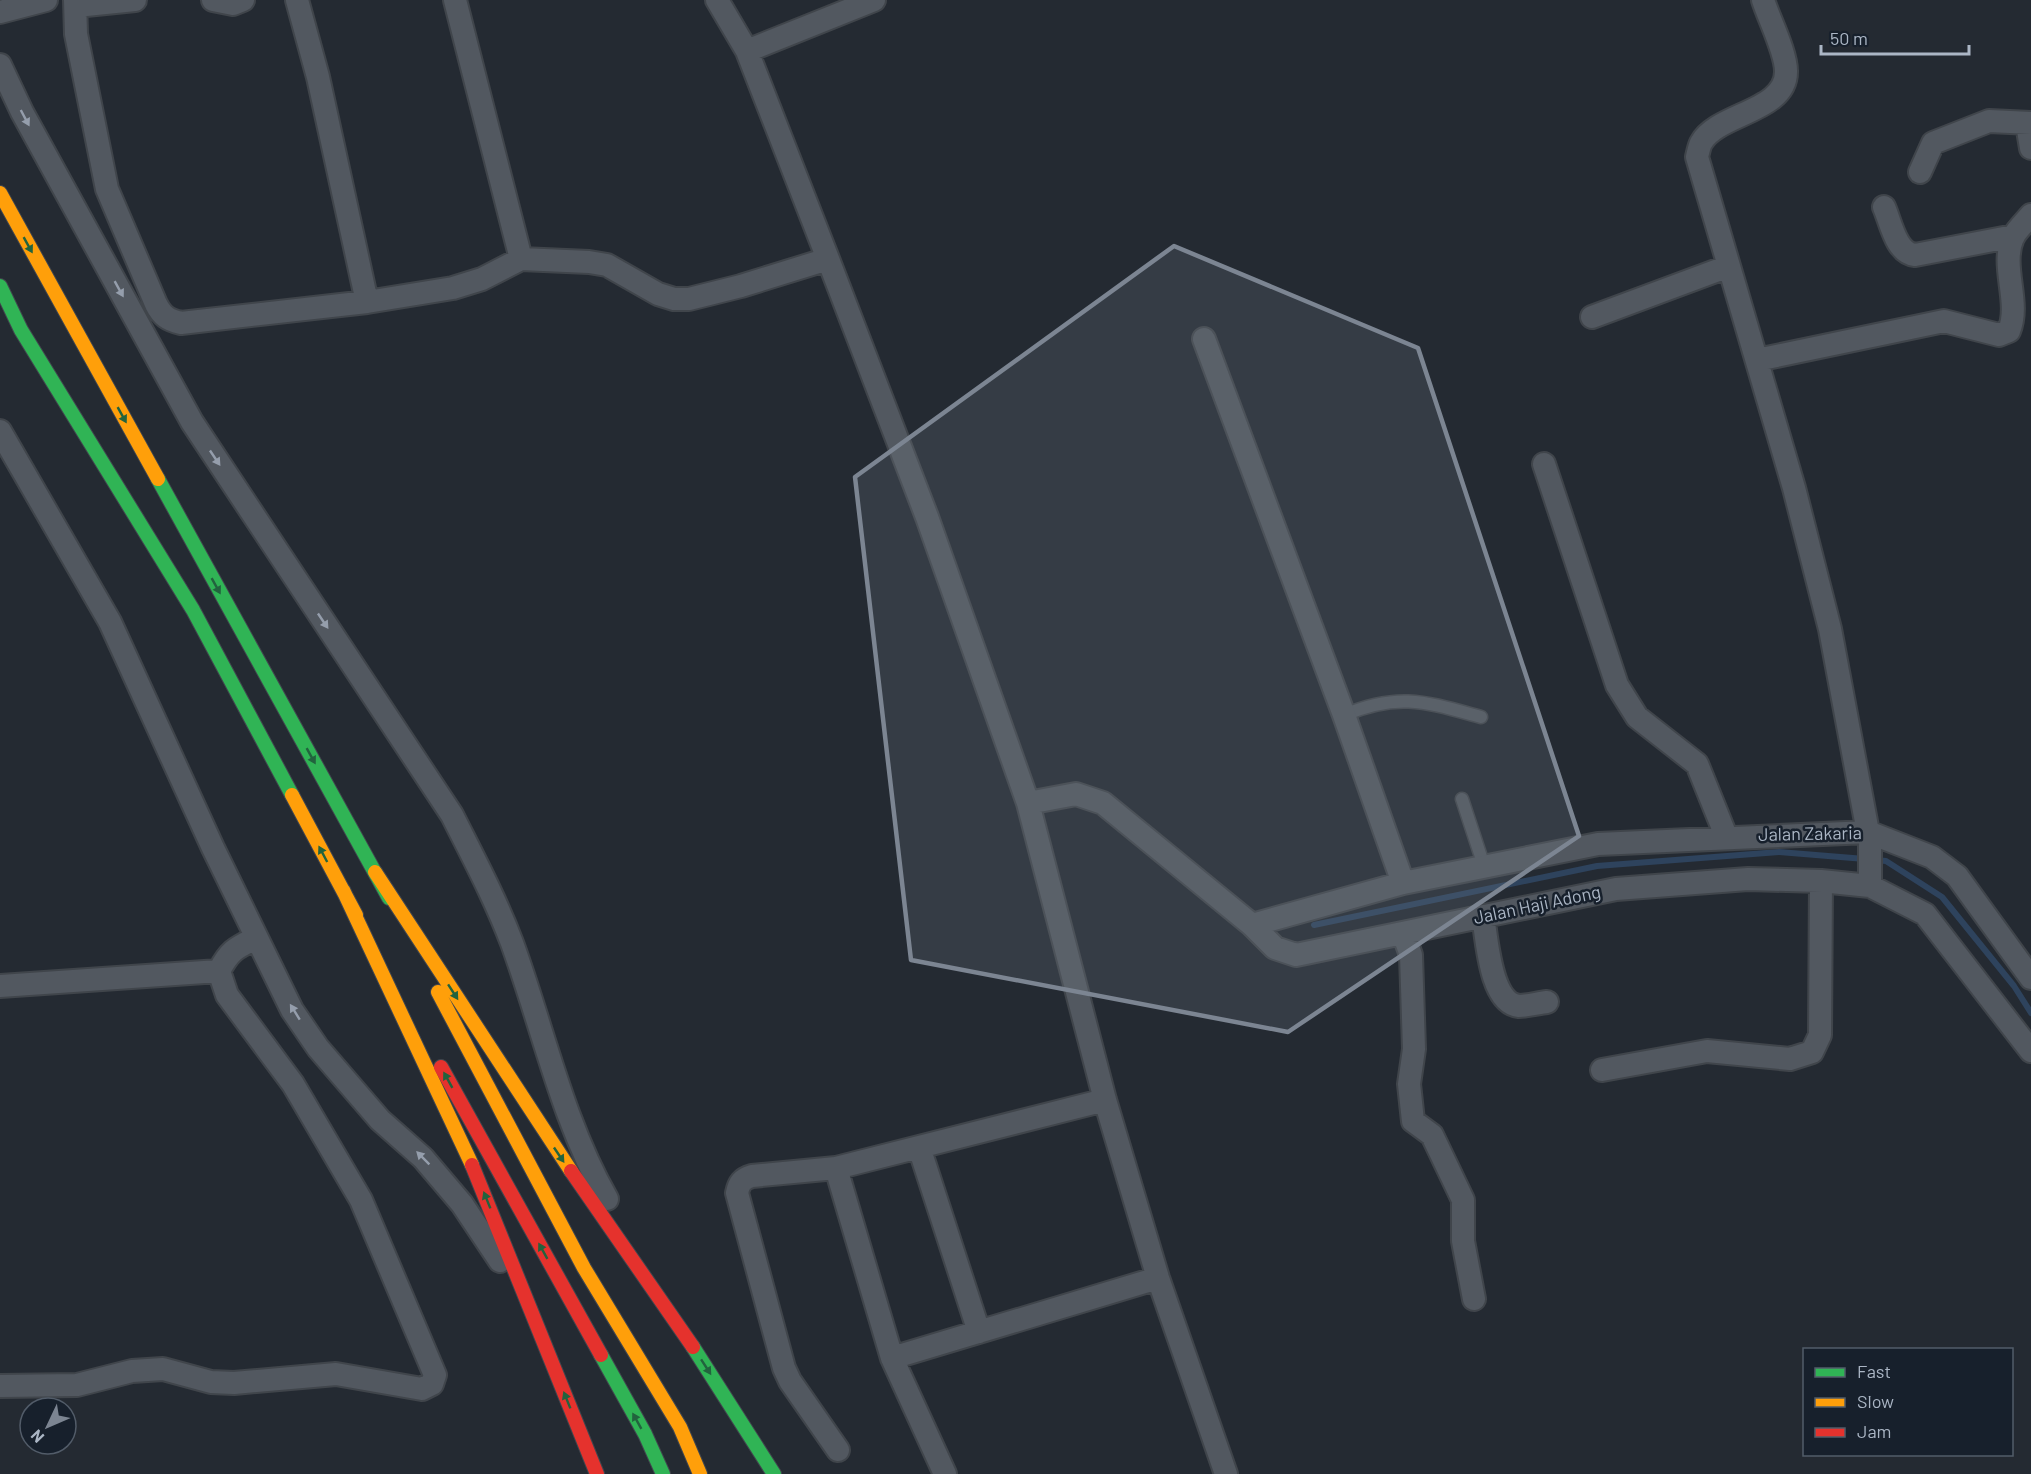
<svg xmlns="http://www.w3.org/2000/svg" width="2031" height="1474" viewBox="0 0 2031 1474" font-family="Barlow,sans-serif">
<rect width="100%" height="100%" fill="#242a32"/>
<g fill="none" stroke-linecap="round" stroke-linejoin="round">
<path stroke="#2e435d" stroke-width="6" d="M1875,860l11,1 56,36 72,89 17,27
M1314,925l283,-59 182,-14 86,7"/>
<defs>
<path id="lane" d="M1344,715c55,-23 82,-13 137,2
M1462,799l22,67"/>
<path id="street" d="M75,0l1,34 31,155 49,115c6,12 12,16 25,19l186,-21 86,-14 29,-9 39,-20 68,3 18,3 51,29 16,5h15l52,-13 87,-27
M213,0l20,4 10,-4
M297,0l21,77 49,225
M455,0l66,259
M717,0l30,51 81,208 99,258 101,286 77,297 53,178 68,196
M1763,0c6,19 23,52 23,71 1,41 -69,42 -85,72 -2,4 -3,10 -4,14l97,331 36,141 40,214v43
M76,6l59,-6
M0,12l46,-12
M747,51l127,-51
M0,65l22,47 170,310 260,393c21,42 43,83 60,128 31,85 50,177 95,256
M2027,124l4,24
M1920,172l13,-29 56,-22 42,2
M1884,207c7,16 12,46 31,48l99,-19
M1592,317l137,-51
M1204,339l140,376 59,168
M1757,360l187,-39 55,14 10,-4c12,-30 -9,-64 4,-94 4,-7 12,-15 18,-22
M0,431l110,191 103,226 79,162 26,38 62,72 43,38 39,46 38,57
M1544,464l73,221 20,32 60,47 29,72
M1028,803l48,-9 27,9 149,122 23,23 21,7 320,-66 132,-10 73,2 49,5 55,28 106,137
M1483,916c4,23 7,87 36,90 9,0 19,-3 28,-4
M1252,925l151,-42 195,-39 270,-12 64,25 25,19 74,102
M1403,933l8,22 3,94 -5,35 4,37 19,14 31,65v41l11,58
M0,986l219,-15
M1602,1070l105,-19 83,8 22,-7 8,-17 1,-154
M919,1147l60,185
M836,1168l56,190 53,116
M892,1358l266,-80
M0,1386l77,-1 55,-14 31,-2 48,13 23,1 102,-9 86,15 10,-5 3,-9 -74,-175 -68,-116 -66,-89 -8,-24c11,-21 17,-23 37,-33
M838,1450l-48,-69 -6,-13 -47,-175c2,-10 5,-14 15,-17l84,-8 269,-68"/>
<path id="fast" d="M0,286l21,44 172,280 99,185
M158,479l231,419
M693,1347l81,127
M601,1355l44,79 18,40"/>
<path id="slow" d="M0,193l158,286
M292,795l64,120
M375,872l196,299
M343,890l129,275
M438,992l146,276 96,159 20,47"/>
<path id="jam" d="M441,1067l160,288
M472,1165l125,309
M571,1171l122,176"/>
</defs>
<use href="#lane" stroke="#40454b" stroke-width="15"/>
<use href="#street" stroke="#40454b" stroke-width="26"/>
<use href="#fast" stroke="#41464e" stroke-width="16"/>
<use href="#slow" stroke="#41464e" stroke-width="16"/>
<use href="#jam" stroke="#41464e" stroke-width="16"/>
<use href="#lane" stroke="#525860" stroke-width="12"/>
<use href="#street" stroke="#525860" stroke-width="22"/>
<use href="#fast" stroke="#30b455" stroke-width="14"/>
<use href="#slow" stroke="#ff9f0a" stroke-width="14"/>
<use href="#jam" stroke="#e5322d" stroke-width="14"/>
</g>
<defs><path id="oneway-solid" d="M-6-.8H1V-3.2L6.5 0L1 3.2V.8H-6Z" transform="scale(1.5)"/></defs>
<g fill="#959eac">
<use href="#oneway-solid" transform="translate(25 118) rotate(62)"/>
<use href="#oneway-solid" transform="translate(119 289) rotate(61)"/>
<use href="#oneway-solid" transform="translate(215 458) rotate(56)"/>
<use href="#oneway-solid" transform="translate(323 621) rotate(56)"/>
<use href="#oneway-solid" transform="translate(295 1012) rotate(-122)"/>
<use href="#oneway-solid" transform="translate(423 1158) rotate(-135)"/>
</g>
<g fill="#22633e">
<use href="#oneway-solid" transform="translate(28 245) rotate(61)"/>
<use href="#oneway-solid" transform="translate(122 415) rotate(61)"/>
<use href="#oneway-solid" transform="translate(216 586) rotate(61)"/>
<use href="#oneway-solid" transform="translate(311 756) rotate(61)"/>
<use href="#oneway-solid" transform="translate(323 854) rotate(-118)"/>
<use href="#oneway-solid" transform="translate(453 992) rotate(57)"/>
<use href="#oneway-solid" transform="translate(448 1080) rotate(-119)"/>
<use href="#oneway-solid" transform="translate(559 1155) rotate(56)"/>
<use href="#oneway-solid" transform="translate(487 1200) rotate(-112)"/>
<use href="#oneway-solid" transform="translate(543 1251) rotate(-119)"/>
<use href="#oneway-solid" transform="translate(706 1367) rotate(57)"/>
<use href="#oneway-solid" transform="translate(567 1400) rotate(-112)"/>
<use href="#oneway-solid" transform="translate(637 1421) rotate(-119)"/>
</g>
<path fill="#7c8592" fill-opacity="0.2" stroke="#7c8592" stroke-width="4.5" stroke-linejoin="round" d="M1174,246l244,102 161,488 -291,196 -377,-72 -56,-483z"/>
<g text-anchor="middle" stroke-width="5" stroke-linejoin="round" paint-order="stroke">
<g font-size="18" fill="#abb6c5" stroke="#17202c">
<text transform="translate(1810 834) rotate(-1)" y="6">Jalan Zakaria</text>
<text transform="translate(1537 905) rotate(-12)" y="6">Jalan Haji Adong</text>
</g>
</g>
<rect x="1803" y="1348" width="210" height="108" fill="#17202c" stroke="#525c69" stroke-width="1.5"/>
<rect x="1815" y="1368" width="30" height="9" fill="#30b455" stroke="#525c69" stroke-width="1.5"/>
<text x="1857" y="1378" font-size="18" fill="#abb6c5">Fast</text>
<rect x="1815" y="1398" width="30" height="9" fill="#ff9f0a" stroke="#525c69" stroke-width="1.5"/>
<text x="1857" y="1408" font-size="18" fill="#abb6c5">Slow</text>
<rect x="1815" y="1428" width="30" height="9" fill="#e5322d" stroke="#525c69" stroke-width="1.5"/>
<text x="1857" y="1438" font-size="18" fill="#abb6c5">Jam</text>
<g transform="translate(48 1426) rotate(226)"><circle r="28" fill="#17202c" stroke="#525c69" stroke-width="1.5"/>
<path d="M0-4.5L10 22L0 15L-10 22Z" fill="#7c8592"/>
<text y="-9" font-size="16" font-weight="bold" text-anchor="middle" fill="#abb6c5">N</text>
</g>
<path d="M1821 45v9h148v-9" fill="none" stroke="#abb6c5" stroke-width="3"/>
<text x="1830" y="45" font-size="18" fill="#abb6c5" stroke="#17202c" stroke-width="4.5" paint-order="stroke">50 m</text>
</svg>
